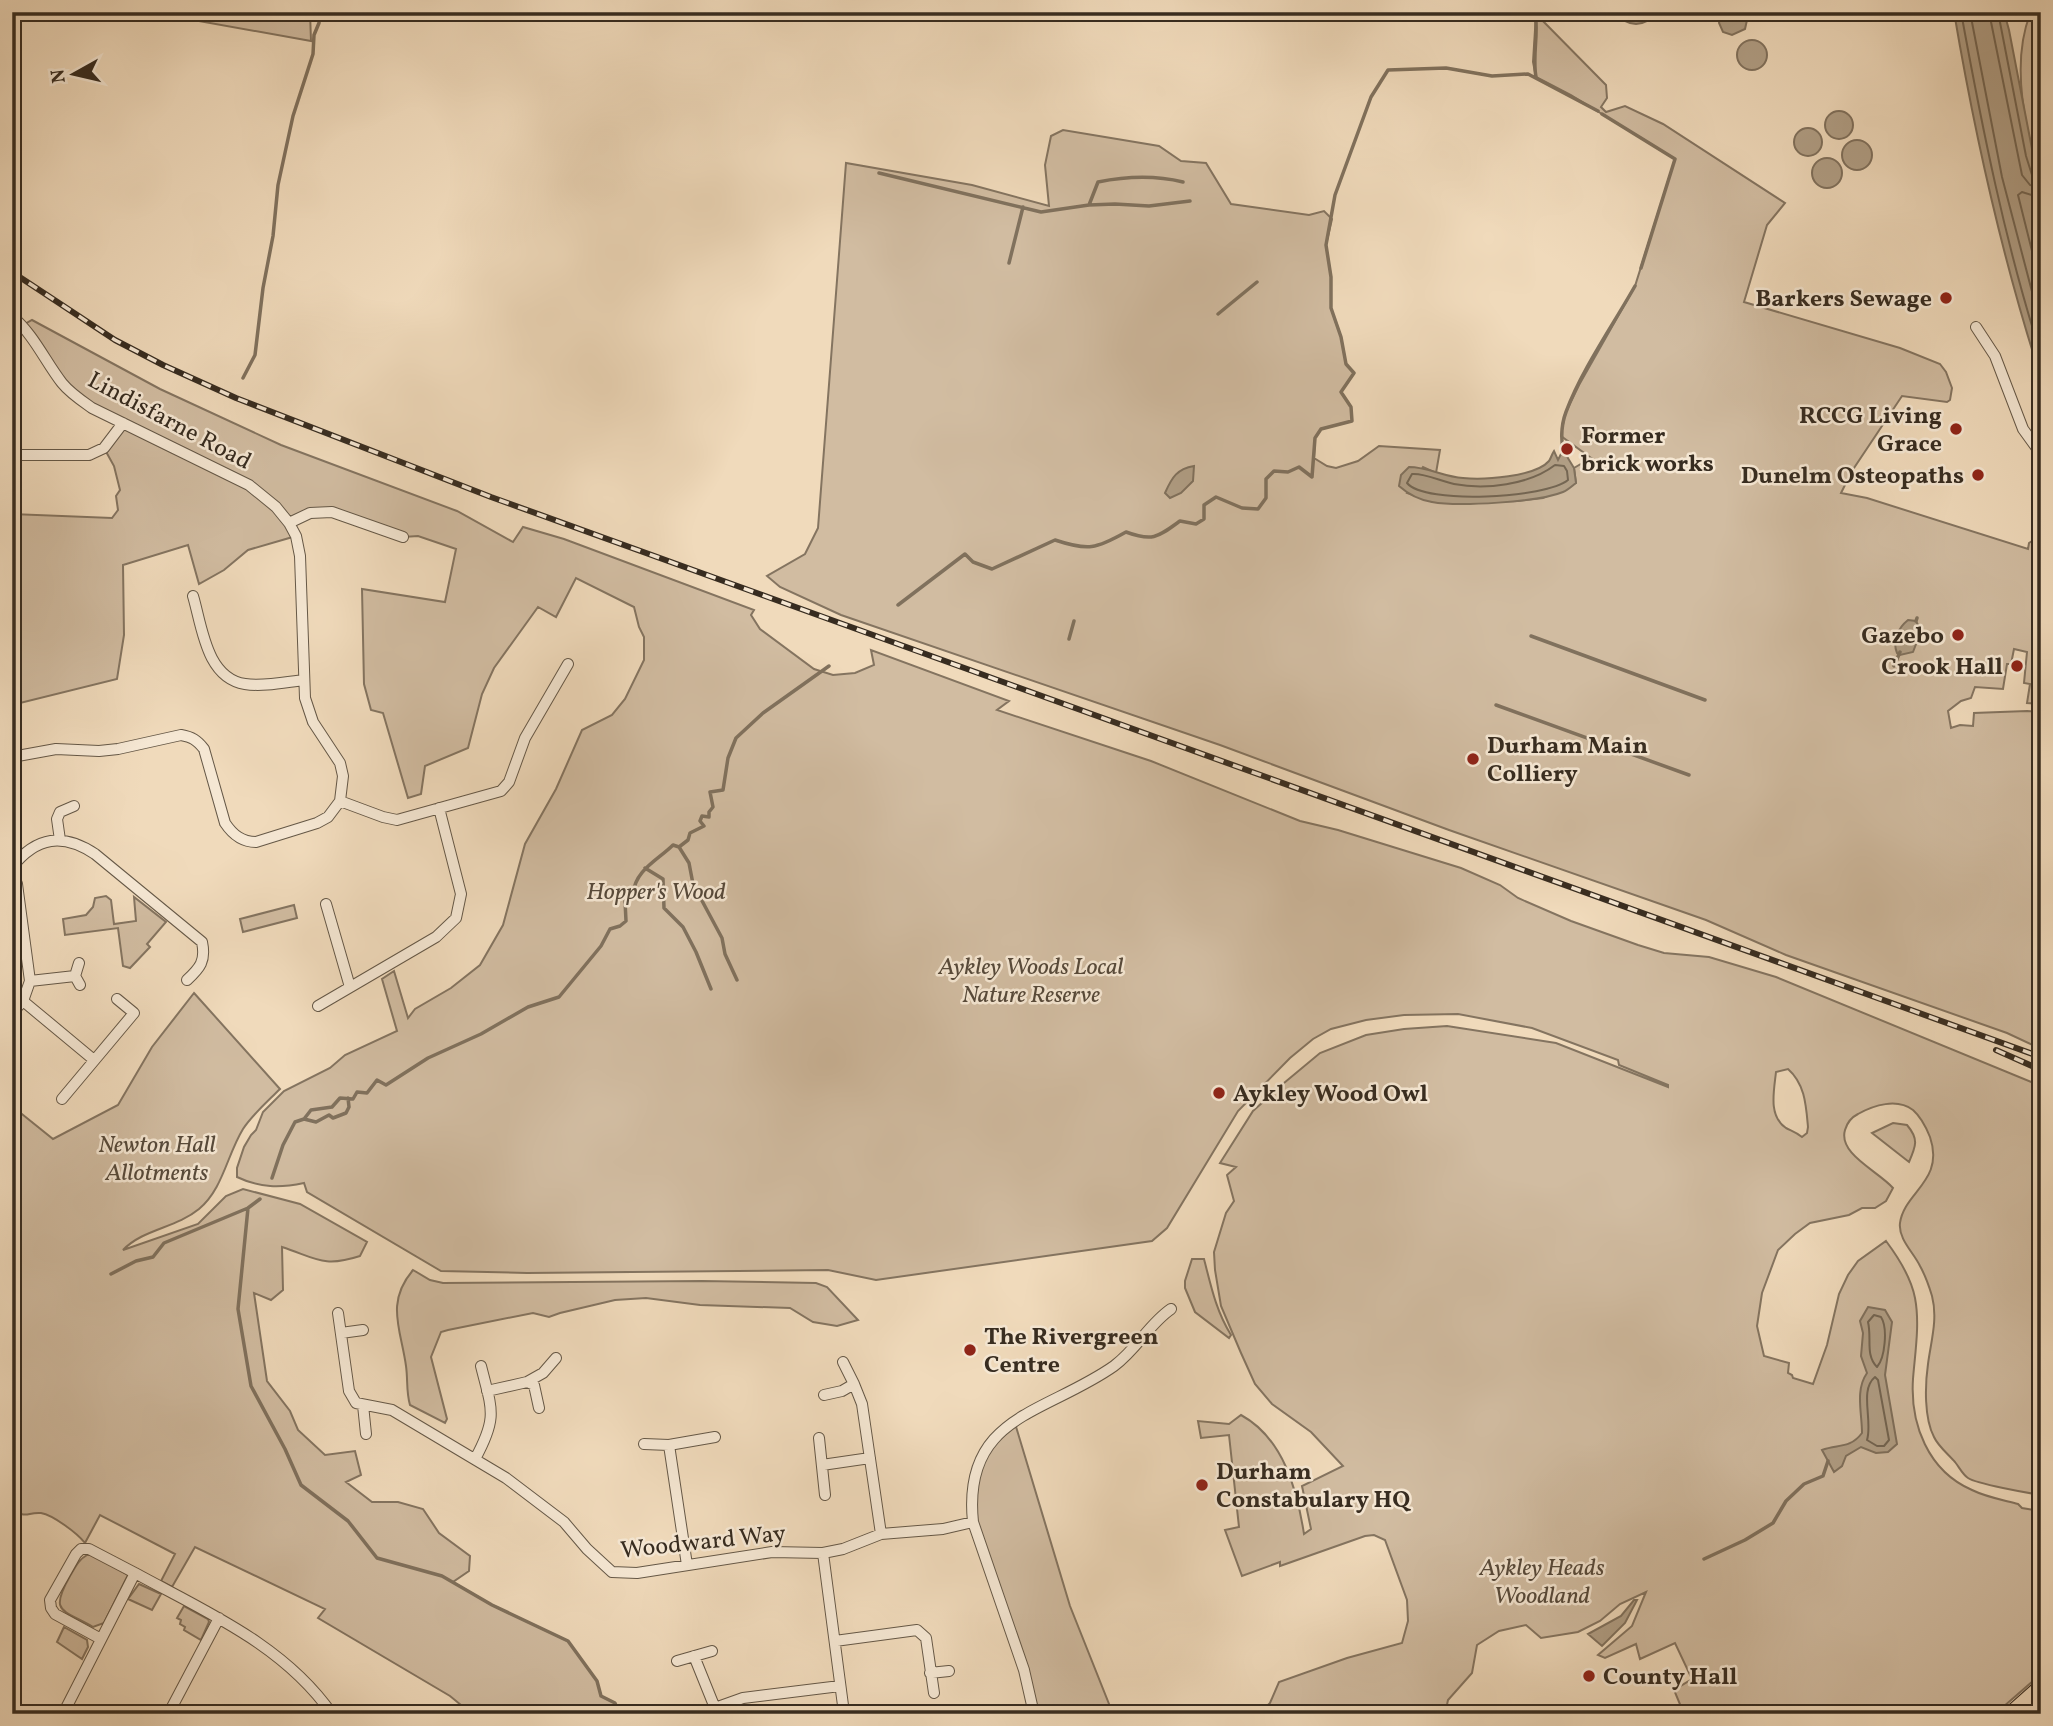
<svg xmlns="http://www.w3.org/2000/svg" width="2053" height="1726" viewBox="0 0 2053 1726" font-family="Vollkorn,serif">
<rect width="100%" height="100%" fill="#f0dabb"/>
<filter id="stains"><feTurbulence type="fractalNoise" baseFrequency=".00286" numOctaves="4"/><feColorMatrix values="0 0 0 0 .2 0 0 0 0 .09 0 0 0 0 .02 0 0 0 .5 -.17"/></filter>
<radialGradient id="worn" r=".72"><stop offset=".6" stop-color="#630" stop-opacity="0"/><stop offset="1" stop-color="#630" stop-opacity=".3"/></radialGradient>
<path fill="#d1bca1" stroke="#847460" stroke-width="2" fill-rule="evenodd" d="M178,12h132l1,29 -140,-25z
M1536,14l70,71 1,13 -6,9 5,5 19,-6 38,18 122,79 -18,22 -23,77 156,46 40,16 6,8 6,16 -2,12 -3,2 -45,-6 -50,75 -11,22 26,5 161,51 1,-6 12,-8v97l-7,-1 -1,4 8,4v65l-14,-1 3,-19 -6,-1 3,-31 -13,-3 -3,15h-4l-4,25 -28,-2 -4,11 -10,3 -13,10 3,17 9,-3 13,1 1,-13 53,-2 14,1v337l-34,-16 -221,-78 -80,-35 -257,-90 -229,-85 -379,-130 -61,-28 -13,-11 38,-22 13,-26 28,-365 126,22 77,21 -4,-41 6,-29 12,-6 96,16 22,15 25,2 25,41 78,11 15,-4 8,8 -6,26 5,32v31l10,29 5,27 8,9 -13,19 10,15 1,14 -31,8 -6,9 -1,20 13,8 9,2 22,-7 21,-15 61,4 -4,23 -13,-6 -16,26 26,9 85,-1 25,-3 33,-15 -2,-15 17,-10 -30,-22 4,-22 14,-29 56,-99 40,-127 -104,-64 -35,-18 -3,-15z
M2030,14l11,33v136c-15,-52 -31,-117 -11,-169z
M32,320l128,69 121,56 176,66 56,31 10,-15 41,12 190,71 -3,5 9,14 54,40 19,6 22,-2 19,-8 -3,-15 138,51 -12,9 154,51 149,60 38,9 123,38 39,17 18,13 53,23 67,24 26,8 45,4 67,20 265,109v409c-13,-2 -64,-11 -73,-17 -5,-3 -9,-11 -13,-16 -7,-8 -17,-16 -21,-25 -10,-19 -9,-52 -6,-73 3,-23 10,-45 4,-68 -3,-10 -7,-21 -12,-30 -6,-13 -22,-27 -20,-43 4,-31 45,-42 30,-86 -4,-10 -9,-20 -17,-27 -16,-12 -39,-5 -55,4 -6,3 -11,9 -13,16 -7,24 33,41 48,58l-7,13 -11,7h-13l-13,7 -39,8 -15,11 -17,16 -16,43 -5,33 7,30 25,7 -1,10 4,2 1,3 20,6 14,-39 12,-51 9,-19 10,-14 28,-20c12,16 25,36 29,57 5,26 0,55 -2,81 -3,45 15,92 59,111 14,7 31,10 46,14l4,4 19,3v163l-46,40h-311l-10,-24 18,-11 -17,-36 -35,16 -4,-15 -31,14 -7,-3 34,-29 14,-34 -26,12 -20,17 -22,11 -37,6 -15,-13 -27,6 -22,14 -5,28 -24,27 -3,14h-186l11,-11 9,-21 68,-24 55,-15 6,-22 -1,-21 -22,-60 -11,-5 -9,1 -85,30v-4l-38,14 -17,-46 14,-3 -10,-92 -28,3 -3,-17 31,3 12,-9c42,23 56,74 63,119l7,-5 -9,-43 41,-20 -32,-34 -39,-28 -17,-20 -14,-31 -20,-47 -6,-36 -1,-18 12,-39 8,-12 -7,-26 9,-8 -16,-4 33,-52 31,-28 36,-30 46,-18 38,-6 43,-3 109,17 112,44v-2l-49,-20 -1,-5 -86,-32 -74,-14 -54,1 -38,5 -35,9 -18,10 -23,19 -52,53 -71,117 -15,13 -276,39 -48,-10 -301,3 -86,-2 -134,-79 -3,-9c-24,5 -44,5 -67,-6v-9l7,-21 7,-12 5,-5 7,-18 21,-21 46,-23 15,-13 52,-24 -15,-52 12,-8 14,47 7,-9 36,-21 29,-23 23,-40 22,-81 31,-55 26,-59 30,-15 13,-16 19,-39v-23l-5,-10 -5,-20 -58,-29 -20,39 -18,-10 -44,61 -12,26 -14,54 -43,18 -4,28 -13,4 -25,-85 -12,-3 -7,-26 -2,-95 83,13 11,-53 -38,-13 -15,1 -71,-25 -42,11 6,13 -48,14 -24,20 -25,14 -11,-39 -65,20 1,70 -7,44 -105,26v-191l100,4 6,-8 -2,-14 4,-6 -6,-24 -10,-18 19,-25 -46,-26 -54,-72zM1788,1069c17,15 18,36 20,58l-1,6 -5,4c-6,-5 -10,-6 -16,-9 -18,-12 -12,-37 -10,-56z
M106,896l5,4 3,24 22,-3 -2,-24 32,25 -19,22 3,3 -20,21 -7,-2 -5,-38 -53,7 -2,-16 23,-4 7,-8 2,-9z
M294,905l3,13 -54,14 -3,-13z
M194,993l86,96c-13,13 -27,25 -37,40 -16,26 -20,60 -44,80 -23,19 -56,20 -76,41l75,-26 28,-28 17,-7 57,15 67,38 -7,14c-37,12 -44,2 -78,-9l1,43 -12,10 -17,-7 13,88 23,30 8,19 27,25 30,-4 6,24 -15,7 26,20h26l25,7 16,24 31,23 -1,15 -16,11 39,23 76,36 29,40 4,15 14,7 4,11h-95l-3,-3 -2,3h-47l-22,-18 -132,-78 7,-9 -130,-62 -23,40 -11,-6 14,-27 -75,-39 -15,28c-8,-10 -32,-28 -44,-30 -15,-1 -12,6 -29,-3v-404l41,33 65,-34 34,-58z
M1893,1123l14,2c12,14 9,21 2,37l-37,-29z
M1192,1259h12c7,27 12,52 27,76l-2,3 -34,-26 -10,-24v-7z
M413,1270l17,10 13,3 259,-2 114,2 11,4 31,33 -21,6 -24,-4 -23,-14 -90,-3 -54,-7 -31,2 -55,13 -11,4 -16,-4 -85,17 -7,2 -10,25 16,62 -2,4 -35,-18c-4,-14 -2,-25 -4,-39 -5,-37 -21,-63 7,-96z
M1014,1420l56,186 43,108h-79l-55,-169 -6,-65 25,-46z
M87,1555h7l34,20 -24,48 -11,4c-31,-18 -44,-14 -23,-51 5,-8 8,-16 17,-21z
M139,1584l22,10 -9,16 -24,-11z
M184,1606l24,13 1,3 -8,18 -17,-10 1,-3 -5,-3 1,-4 -4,-2z
M64,1627l23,13 1,7 -6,12 -25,-17z"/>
<path fill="#b19f86" stroke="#80715d" stroke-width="2" d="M1616,12h40c-11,16 -29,16 -40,0z
M1721,12h23l3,8 -2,9 -13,6 -9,-3 -4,-9z
M1954,12h50l5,18 24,124 8,29v195c-39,-120 -66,-242 -87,-366z
M1737 55a15 15 0 1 1 30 0a15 15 0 1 1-30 0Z
M1825 125a14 14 0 1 1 28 0a14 14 0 1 1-28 0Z
M1794 142a14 14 0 1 1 28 0a14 14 0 1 1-28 0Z
M1842 155a15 15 0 1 1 30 0a15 15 0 1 1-30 0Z
M1812 173a15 15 0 1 1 30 0a15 15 0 1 1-30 0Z
M1563,450l11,18 2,15c-4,3 -8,7 -13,9 -24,10 -105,15 -131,10 -12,-2 -24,-8 -33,-16l2,-11 8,-8c19,0 35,10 54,11 20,2 72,-1 86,-17 2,-3 3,-7 5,-10l4,9z
M1194,466l-1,15 -12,12 -11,5 -5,-5c7,-16 12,-24 29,-27z
M1908,620l8,1 5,10 -8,21 -13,3 -3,-2c-5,-12 1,-25 11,-33z
M1868,1307l17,3 7,12 -7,53 12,69 -9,8 -12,1 -15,-6 -15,9 -4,10 -8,6 -12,-22c16,-6 28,-1 40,-17 0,-20 -7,-43 5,-60l-6,-17 2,-23 -3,-12z
M1634,1600h3l-12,23 -23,23 -14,-12 33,-18z"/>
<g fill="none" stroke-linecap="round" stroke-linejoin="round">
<path stroke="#746653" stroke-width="2" d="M1961,12c21,115 44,231 80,343
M1970,12l32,165 39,149
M1989,12l33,163 8,10 11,2
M1998,12l28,144 6,19 9,4
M2041,198l-19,-6 -4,3 23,92
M1555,465l9,1 3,5 1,9c-22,18 -143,25 -161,3l5,-9c13,-1 28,7 42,10 31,6 75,1 101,-19z
M1874,1315l7,2c7,11 4,41 -4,50 -12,-12 -5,-29 -9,-45z
M1875,1377l3,3 11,60 -5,6h-7l-10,-6c6,-19 -8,-50 8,-63z"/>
<path stroke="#80715d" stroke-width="3.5" d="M1535,12c4,22 -3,43 1,65
M1602,114l73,45 -34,109
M879,173l162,39 48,-7 9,-23c30,-6 56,-7 85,0
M1089,205l26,-1 34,2 41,-5
M1009,263l14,-56
M1218,314l39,-32
M243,378l12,-23 8,-67 10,-52 5,-51 15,-69 20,-62 1,-19 5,-12v-11
M1563,450c-2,-12 -2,-25 3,-38 15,-41 47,-87 69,-126
M898,605l67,-51 8,8 19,7 63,-29c33,11 41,9 71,-8 27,10 32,5 54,-11l16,3 8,-5v-14l12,-8 26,11 16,1 8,-11v-19l8,-8 14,1 11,-5 13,10 3,-39 6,-9 31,-8 -1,-14 -10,-15 13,-19 -8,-9 -5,-27 -10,-29v-31l-5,-32 9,-50 36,-98 17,-27 58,-2 46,8 36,-2 70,37
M1916,621l1,-3
M1531,636l174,64
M1069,639l5,-18
M1894,666l6,-14
M1496,705l193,70
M679,847l10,16 4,21 29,54 3,16 12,26
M645,868l18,11 1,29 19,19 13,25 15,37
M304,1119l12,3 13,-7 4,3 13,-5 3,-6 -1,-9
M272,1178l11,-33 12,-23 9,-3 7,-9 21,-3 8,-9 13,1 4,-7 10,1 10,-13 9,5 42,-27 53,-24 47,-27 31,-10 42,-51 9,-17 10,-3 6,-5 -1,-20 8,-7c2,-24 25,-34 40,-49l6,2 9,-7 2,-7 14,-7 -4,-5 2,-5 7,1v-5l4,-5 -3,-15 13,-2 5,-32 8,-20 27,-25 66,-47
M260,1199l-12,9 -10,101 13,77 34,63 16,36 47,36 29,37 65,18 50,29 76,36 29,40 4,15 14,7 4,11
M111,1274l25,-13 17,-4 11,-14 84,-35
M1704,1559l41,-19 28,-17 13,-22 18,-17 19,-8 5,-15"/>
<defs>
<path id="street" d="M2035,12l6,17
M12,316c22,19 33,45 50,67 8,10 20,18 30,25l157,77 27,22 13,16 7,13 4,20 5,142 8,24 27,41 3,13 -3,25 -12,16 -11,6 -61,19c-14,0 -23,-7 -31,-19l-21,-74c-7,-9 -12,-12 -23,-14l-63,14 -19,2 -43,-2 -44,8
M1976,327l19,29 28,73 18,25
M12,455h77l15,-7 19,-25
M289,523l21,-10 22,-1 71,25
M193,596c9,30 13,82 52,88 18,3 41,-2 59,-4
M340,801l43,16 14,3 104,-29 8,-9 16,-44 43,-74
M60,840l-3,-21 3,-7 14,-6
M12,867c25,-31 51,-34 83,-13l107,88c4,19 -2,26 -15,38
M12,873l5,11 13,97 -7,20 -11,12
M326,904l24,83
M79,963l-4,13 5,9
M30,981l45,-5
M23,1001l71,59
M318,1006l118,-69 20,-19 5,-24 -22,-86
M62,1099l72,-86 -17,-14
M338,1313l11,78 7,12 36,7 114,68 58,44 23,27 25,23 25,1 135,-21 51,1 20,-4 38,-15 62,-5 30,-7
M341,1333l22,-3
M843,1362l11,22
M527,1382l16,-9 13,-15
M487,1391l40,-9 7,3 5,23
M824,1395l18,-4 12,-7 8,20 19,130
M363,1405l3,29
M819,1438l6,57
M644,1444l25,1 46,-8
M669,1445l18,120
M475,1459c23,-42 17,-49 6,-93
M822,1465l48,-7
M823,1553l21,160
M135,1573c71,39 149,72 197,141
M835,1641l82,-11 9,8 8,55
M694,1656l23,57
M677,1661l35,-10
M930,1673l19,-2
M172,1707l47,-89
M715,1708l28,-10 97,-12
M63,1714l72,-141 -46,-24h-8l-5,5 -26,46 1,8 4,6 46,25
M1034,1714l-10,-44 -51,-148c-11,-107 73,-108 141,-156 23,-17 35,-42 57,-57"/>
<path id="highway" d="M2013,1714l28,-25"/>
</defs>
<use href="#street" stroke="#655847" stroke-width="12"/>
<use href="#highway" stroke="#372c20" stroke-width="20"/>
<use href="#street" stroke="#f5e7d3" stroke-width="10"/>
<use href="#highway" stroke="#f0dabb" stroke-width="18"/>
<defs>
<path id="rail" d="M12,272l103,68 48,25 73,33 255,99 1550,560
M1996,1050l45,20"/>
</defs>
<use href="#rail" stroke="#372c20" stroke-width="6"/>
<use href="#rail" stroke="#f5e7d3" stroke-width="3.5" stroke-dasharray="10" stroke-linecap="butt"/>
</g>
<g fill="#8f2418" stroke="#f5e7d3" stroke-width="2.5">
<circle cx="1946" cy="298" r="7"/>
<circle cx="1956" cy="429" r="7"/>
<circle cx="1567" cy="449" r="7"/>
<circle cx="1978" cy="475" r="7"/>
<circle cx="1958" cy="635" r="7"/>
<circle cx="2017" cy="666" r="7"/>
<circle cx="1473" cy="759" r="7"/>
<circle cx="1219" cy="1093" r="7"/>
<circle cx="970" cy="1350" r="7"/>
<circle cx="1202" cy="1485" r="7"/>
<circle cx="1589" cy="1676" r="7"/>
</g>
<g text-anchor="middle" stroke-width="5" stroke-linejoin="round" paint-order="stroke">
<g font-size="24" font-weight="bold" fill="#372c20" stroke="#f5e7d3" text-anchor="start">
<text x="1932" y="306" text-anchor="end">Barkers Sewage</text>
<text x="1942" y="423" text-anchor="end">RCCG Living<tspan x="1942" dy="28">Grace</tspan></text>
<text x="1581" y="443">Former<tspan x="1581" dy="28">brick works</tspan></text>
<text x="1964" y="483" text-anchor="end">Dunelm Osteopaths</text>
<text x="1944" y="643" text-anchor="end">Gazebo</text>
<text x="2003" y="674" text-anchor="end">Crook Hall</text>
<text x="1487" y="753">Durham Main<tspan x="1487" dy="28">Colliery</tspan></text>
<text x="1233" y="1101">Aykley Wood Owl</text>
<text x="984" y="1344">The Rivergreen<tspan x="984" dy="28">Centre</tspan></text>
<text x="1216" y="1479">Durham<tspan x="1216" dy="28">Constabulary HQ</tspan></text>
<text x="1603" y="1684">County Hall</text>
</g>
<g font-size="24" fill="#372c20" stroke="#f5e7d3">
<text transform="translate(170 420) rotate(28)" y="8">Lindisfarne Road</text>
<text transform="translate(703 1541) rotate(-6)" y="8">Woodward Way</text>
</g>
<g font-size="24" font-style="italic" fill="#56493a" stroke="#f5e7d3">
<text x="656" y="899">Hopper's Wood</text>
<text x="1031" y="974">Aykley Woods Local<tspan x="1031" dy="28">Nature Reserve</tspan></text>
<text x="157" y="1152">Newton Hall<tspan x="157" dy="28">Allotments</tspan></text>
<text x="1542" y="1575">Aykley Heads<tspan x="1542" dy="28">Woodland</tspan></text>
</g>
</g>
<rect width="2053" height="1726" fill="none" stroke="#f0dabb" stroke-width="42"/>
<rect x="14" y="14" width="2025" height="1698" fill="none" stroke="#372c20" stroke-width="3.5"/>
<rect x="21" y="21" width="2011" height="1684" fill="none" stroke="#372c20" stroke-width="2"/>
<g transform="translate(74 74) rotate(262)" stroke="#f5e7d3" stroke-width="5" paint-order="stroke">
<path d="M0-5L12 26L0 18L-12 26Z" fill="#372c20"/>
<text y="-10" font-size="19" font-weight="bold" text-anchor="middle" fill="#372c20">N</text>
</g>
<rect width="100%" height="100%" filter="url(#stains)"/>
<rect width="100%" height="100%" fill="url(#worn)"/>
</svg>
